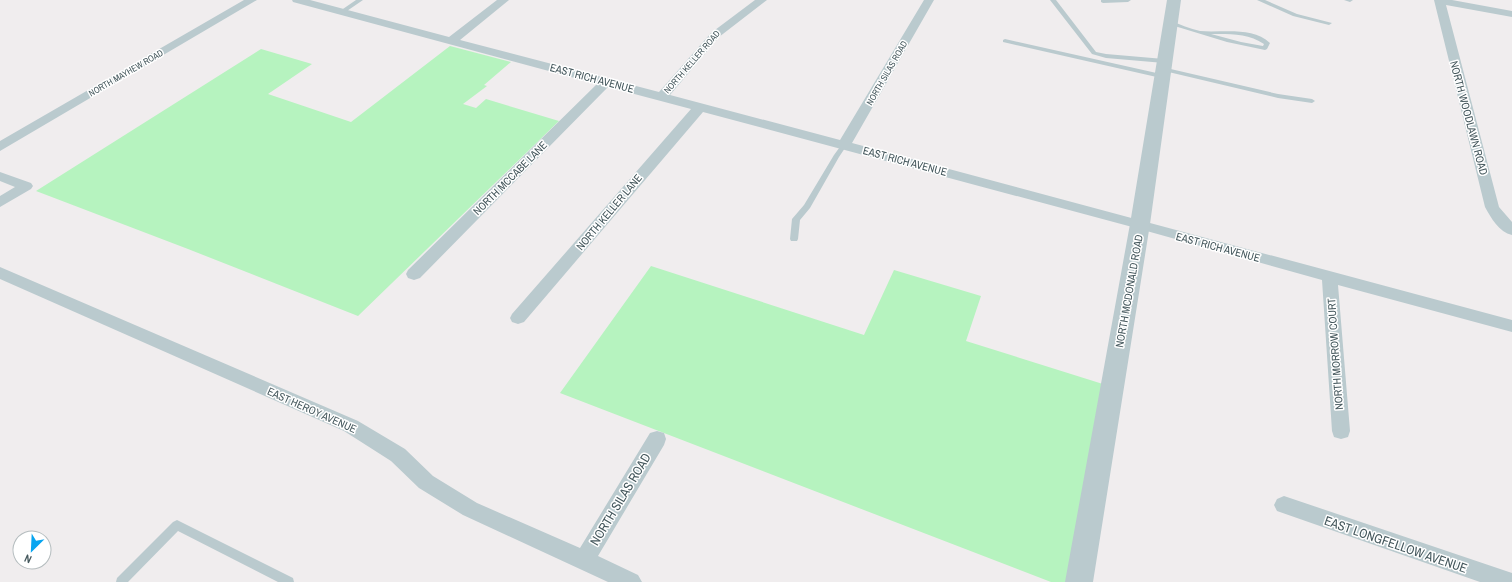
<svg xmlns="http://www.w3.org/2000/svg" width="1512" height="582" viewBox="0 0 1512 582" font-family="'Archivo Narrow',sans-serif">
<rect width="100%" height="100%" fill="#f0edee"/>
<path fill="#b6f3bf" d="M450,46l61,16 -27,23 3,1 -24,18 13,4 10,-9 73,22 -201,195 -170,-67 -152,-58 225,-142 51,15 -44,30 83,28z
M651,266l213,69 30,-65 87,26 -15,45 140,44 -36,197h-19l-491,-189z"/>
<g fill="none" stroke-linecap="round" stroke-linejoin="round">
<path fill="#bacace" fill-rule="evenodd" d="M356,0h7l-19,13h-4v-2z
M1050,0h6l40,52 10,2 58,5 3,2 -3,2 -58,-5 -14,-4z
M1101,0h30l-3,2 -25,1 -2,-1z
M1257,0h8l32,14 35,9 -3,2 -36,-9z
M1344,0h9l-3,2z
M1170,21c10,3 20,8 30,10 23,2 52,-5 70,12l-3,6 -2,1 -38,-8 -59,-18v-2zM1211,34c18,0 37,-1 53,10l-1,2 -22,-4z
M1005,39l156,35 3,2 -3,2 -158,-36v-2z
M1162,67l116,27 34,5 3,2 -3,2 -34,-5 -118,-28v-2z
M844,143l3,2 -8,12 -29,51 -10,12 -2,19 -1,2h-6l-1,-2 2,-20 12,-14 30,-50 8,-11z
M177,520l116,58 1,4h-16l-100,-51 -50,51h-12l1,-4 56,-56z"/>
<path fill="#bacace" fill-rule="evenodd" d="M244,0h13l-257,151v-10z
M292,0h18l139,37 48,-37h12l-49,40 199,52 52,-59 44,-33h12l-48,37 -49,58 170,45 84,-140h10l-82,143 660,177v12l-174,-47 12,146 -2,6 -7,2 -7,-2 -2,-6 -10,-151 -186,-52 -433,-116 -179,210 -6,2 -6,-2 -2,-4 2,-4 179,-205 -83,-22 -188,191 -6,2 -6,-2 -2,-4 2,-4 189,-186 -304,-82z
M1434,0h18l60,11v6l-66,-12 53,202 13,15v13c-13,-3 -21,-17 -27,-28z
M0,172l31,11 2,3 -2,3 -31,18v-11l15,-9 -15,-6z
M0,267l358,154 47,28 28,27 44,27 103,45 70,-115 7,-2 7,2 2,6 -2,6 -66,111 40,19 4,7h-34l-145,-67 -44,-27 -28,-27 -47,-30 -344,-152z
M1284,496l225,76 3,1v9h-32l-203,-71 -3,-6 3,-6z"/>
<path fill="#bacace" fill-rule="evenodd" d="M1167,0h14l-31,224 -57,358h-28l65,-358z"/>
</g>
<g text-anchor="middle" stroke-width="3" stroke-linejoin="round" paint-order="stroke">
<g font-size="9" fill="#44575c" stroke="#fff">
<text transform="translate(692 62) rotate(-49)" y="3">NORTH KELLER ROAD</text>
<text transform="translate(126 73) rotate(-30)" y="3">NORTH MAYHEW ROAD</text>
<text transform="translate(887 73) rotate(-60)" y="3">NORTH SILAS ROAD</text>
</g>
<g font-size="11" fill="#44575c" stroke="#fff">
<text transform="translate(592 78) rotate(15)" y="4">EAST RICH AVENUE</text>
<text transform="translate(1469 118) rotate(75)" y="4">NORTH WOODLAWN ROAD</text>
<text transform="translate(905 161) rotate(15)" y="4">EAST RICH AVENUE</text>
<text transform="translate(510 178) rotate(-45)" y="4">NORTH MCCABE LANE</text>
<text transform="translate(609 212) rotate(-50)" y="4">NORTH KELLER LANE</text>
<text transform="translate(1218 247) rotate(15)" y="4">EAST RICH AVENUE</text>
<text transform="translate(1129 291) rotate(-80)" y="4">NORTH MCDONALD ROAD</text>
<text transform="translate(1335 354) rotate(-94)" y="4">NORTH MORROW COURT</text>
<text transform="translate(312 410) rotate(24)" y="4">EAST HEROY AVENUE</text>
</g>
<g font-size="13" fill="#44575c" stroke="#fff">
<text transform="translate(620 499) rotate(-59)" y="5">NORTH SILAS ROAD</text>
<text transform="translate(1396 544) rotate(19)" y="5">EAST LONGFELLOW AVENUE</text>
</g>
</g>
<g transform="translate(32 550) rotate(204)"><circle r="19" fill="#ffffff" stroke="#b4bcbe"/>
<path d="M0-3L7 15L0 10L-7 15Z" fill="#08a5f0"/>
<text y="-6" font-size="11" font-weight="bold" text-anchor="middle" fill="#44575c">N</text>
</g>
</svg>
